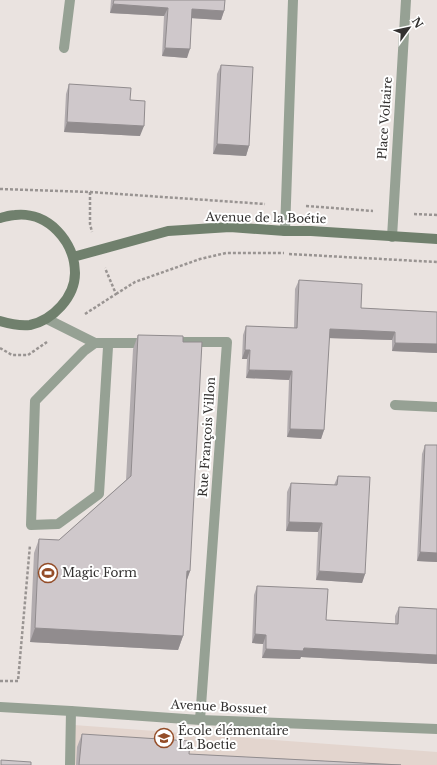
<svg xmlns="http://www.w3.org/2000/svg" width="437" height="765" viewBox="0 0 437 765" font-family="'Libre Baskerville',serif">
<rect width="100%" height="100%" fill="#eae3e0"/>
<path fill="#e3d5ce" d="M74,725l363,27v13h-364z"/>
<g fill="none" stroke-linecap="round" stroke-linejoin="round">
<path stroke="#999492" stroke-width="2.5" stroke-dasharray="3 2" stroke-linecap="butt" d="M0,189l90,3v32l2,8
M90,192l175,12
M306,206l67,5
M414,214l23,1
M289,254l148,8
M116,294l19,-12 65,-23 26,-6h58
M85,314l31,-20 -11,-26
M0,348l12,7h16l19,-13
M0,681h18l12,-136"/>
<path stroke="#96a194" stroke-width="10" d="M95,343l-11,8 -49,50 -4,124 27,-1 41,-30 9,-147 -1,-4
M70,765l1,-54"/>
<path stroke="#96a194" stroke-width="10" d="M64,48l6,-48
M285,231l8,-231
M392,237l14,-237
M47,319l48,24h53
M184,342h43l-27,378
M395,405l42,2
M0,707l71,4 129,9 237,9"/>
<path stroke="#70806d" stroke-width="10" d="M0,218c5,-1 10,-3 15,-3 33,-4 60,27 60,58 0,24 -22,47 -45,52 -10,1 -20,-1 -30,-4
M73,257l95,-26 62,-4 55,4h26l126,8"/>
</g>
<path fill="#b2acaf" d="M111,0h114l-1,11 -3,9 -29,-2 -5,40 -25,-2 2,-40 -54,-3z
M221,65l28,81 -3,10 -33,-2 4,-80z
M69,84l61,16 10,36 -76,-4 2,-38z
M299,280l62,28 76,4v41l-45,-2v-11l-63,-2 -5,92 -3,9 -34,-2 2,-57 -43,-2 1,-19h-5l1,-24 3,-9 48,2 1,-39z
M138,335l45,7 7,229 -3,9 -4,56 -5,14 -148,-8 4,-89 5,-14 20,1 67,-60 7,-131z
M425,445h12v117l-20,-1 5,-107z
M338,476l27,98 -3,9 -46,-3 2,-48 -32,-1 1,-39 4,-9 43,2z
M257,586l69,34 69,4v-8l4,-9 38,2v55l-136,-7 -1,2 -38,-1 1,-14 -11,-1 2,-48z
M82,734l107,20 212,11h-325l1,-18z"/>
<path fill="#918c8e" d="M113,4l55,4 -4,8 -54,-3z
M192,9l32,2 -3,9 -32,-2z
M165,48l25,1 -3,9 -25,-2z
M67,122l77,4 -4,10 -76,-4z
M217,144l32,2 -3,10 -33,-2z
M330,329l65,3 -3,8 -65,-2z
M395,343l42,1v9l-45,-2z
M245,350h5l-3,9h-5z
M249,370l43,1 -3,9 -43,-2z
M290,429l34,1 -3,9 -34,-2z
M289,522l33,1 -4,9 -32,-1z
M420,552l17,1v9l-20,-1z
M187,571h3l-5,14z
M319,571l46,3 -3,9 -46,-3z
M35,628l148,8 -5,14 -148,-8z
M255,634l11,1 -3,9 -11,-1z
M304,648l133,7v9l-136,-7 -1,2 -38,-1 4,-9z"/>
<path fill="#cfc8cb" stroke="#918c8e" d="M114,0h111l-1,11 -32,-2 -2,40 -25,-1 3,-40 -55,-4z
M221,65l32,2 -4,79 -32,-2z
M69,84l62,4 -1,12 15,1 -1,25 -77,-4z
M299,280l63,4 -1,24 76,4v32l-42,-1v-11l-65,-3 -6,101 -34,-1 2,-58 -43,-1 1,-20h-5l1,-24 51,2z
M138,335l45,1v6h19l-12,229h-3l-4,65 -148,-8 4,-89 20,1 72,-64z
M425,445h12v108l-17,-1z
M338,476l32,1 -5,97 -46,-3 3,-48 -33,-1 2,-39 46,2z
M257,586l71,3 -2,31 72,4 1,-17 38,2v46l-133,-7 -1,3 -37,-2v-14l-11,-1z
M82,734l108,7 -1,13 212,11h-322z
M1,760l30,2v3h-30z"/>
<defs>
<symbol id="stadium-ring" viewBox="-11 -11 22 22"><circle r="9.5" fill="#fff" stroke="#944d28" stroke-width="1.5"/><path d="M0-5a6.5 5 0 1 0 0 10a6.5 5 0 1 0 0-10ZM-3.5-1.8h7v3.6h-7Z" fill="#944d28"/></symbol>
<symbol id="school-ring" viewBox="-11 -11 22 22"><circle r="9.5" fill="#fff" stroke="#944d28" stroke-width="1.5"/><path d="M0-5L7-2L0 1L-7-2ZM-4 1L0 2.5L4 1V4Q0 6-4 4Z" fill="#944d28"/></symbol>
</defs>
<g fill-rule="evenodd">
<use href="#stadium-ring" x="37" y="562" width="22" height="22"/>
<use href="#school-ring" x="153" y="727" width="22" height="22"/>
</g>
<g text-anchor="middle" stroke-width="4" stroke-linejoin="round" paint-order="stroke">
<g font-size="12" fill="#333130" stroke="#fff">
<text transform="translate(385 118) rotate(-86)" y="4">Place Voltaire</text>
<text transform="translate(266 218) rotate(1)" y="4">Avenue de la Boétie</text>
<text transform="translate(207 437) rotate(-86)" y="4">Rue François Villon</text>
<text transform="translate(219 707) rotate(3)" y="4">Avenue Bossuet</text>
</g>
<g font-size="12" fill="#333130" stroke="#fff" text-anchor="start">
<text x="62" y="577">Magic Form</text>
<text x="178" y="735">École élémentaire<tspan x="178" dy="14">La Boetie</tspan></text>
</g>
</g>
<g transform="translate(409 28) rotate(57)" stroke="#ffffff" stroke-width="3" paint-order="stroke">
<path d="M0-3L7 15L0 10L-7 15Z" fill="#333130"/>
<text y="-6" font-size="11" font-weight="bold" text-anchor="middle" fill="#333130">N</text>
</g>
</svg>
